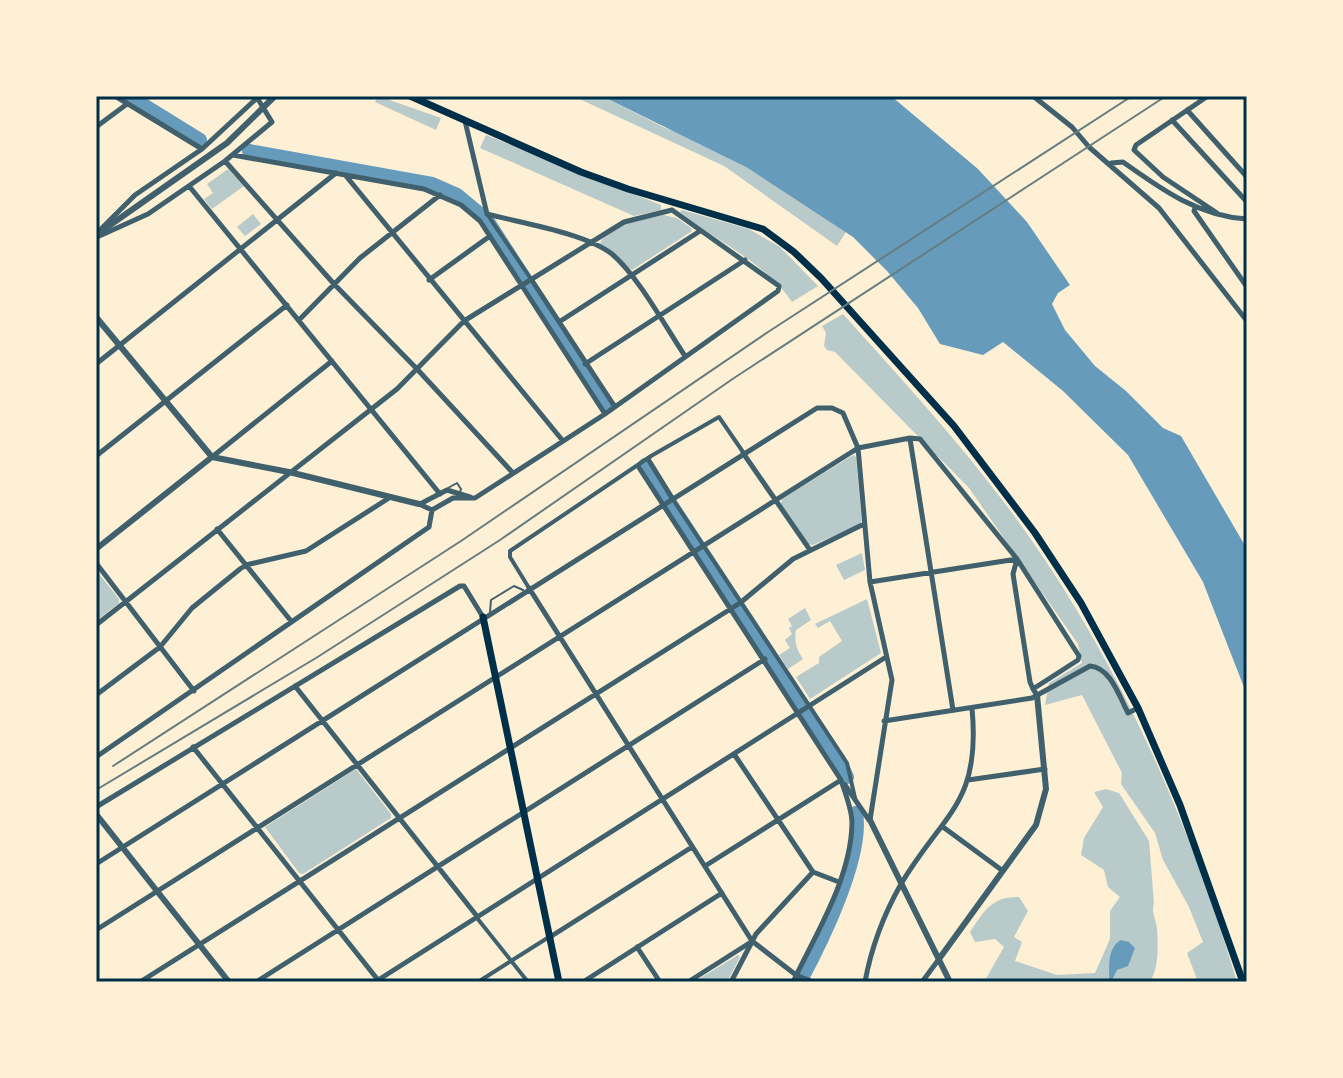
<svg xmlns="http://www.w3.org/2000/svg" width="1343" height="1078" viewBox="0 0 1343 1078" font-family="'Source Sans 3',sans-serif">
<rect width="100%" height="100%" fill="#fdf0d5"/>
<path fill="#b9caca" d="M378,96l63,22 -5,12 -61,-28z
M573,96h29l63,32 25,9 56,30 100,65 -9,14 -113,-80z
M486,135l175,70v5l-27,6 -154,-68z
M228,169l16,17 -32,23 -8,-10 9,-6 -6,-9z
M682,210l67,19 31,18 38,39 -26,16c-27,-40 -75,-60 -112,-90z
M253,214l8,10 -16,12 -8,-9z
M663,215l14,3 14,10 1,3 -60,39 -32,-26 2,-5 22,-15z
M843,314c72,80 145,159 204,249 85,128 146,272 190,419h-39l-11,-29 16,-11 -14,-35 -26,-47 -8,-27 -34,-49 1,-11 -40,-78 -37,10 4,-22 33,-20 -4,-19 -109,-156 -134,-136 -8,-2 -3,-4 2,-13 -4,-7z
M853,455l3,2 6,67 -49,21 -5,-1 -27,-40 1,-5z
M862,553l3,17 -21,10 -8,-15z
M96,570l23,29v4l-23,18z
M867,599l14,54 -71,46 -14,-22 23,-14v-6l23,-16 -12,-20 -12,7 -3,-4z
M805,608l6,12 -15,10c-2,12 1,20 7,29l-15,10 -9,-14 11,-7 -5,-8 7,-6 -3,-6 3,-2 -4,-7z
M356,769l35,45v4l-88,56 -4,-1 -34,-46z
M1106,789l13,4 30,48 5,62c-3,9 2,16 3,26 1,17 2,38 -7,53h-166l20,-35 -9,-8 -20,3 -5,-10c14,-21 22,-36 49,-35l9,14 -14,26 8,5 -7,19 42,14 38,-2 15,-34v-28l10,-14 -12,-10 -4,-17 -23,-15 3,-17 19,-31 -9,-15z
M738,955l2,2 -13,25h-33z"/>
<path fill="#669bbc" d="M602,96h289l87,73 49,53 43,63 -12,8 -6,11 13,26 30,36 31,25 37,37 18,8 66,113v146l-44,-113 -75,-127 -65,-64 -60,-49 -20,13 -43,-11 -22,-36 -31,-37 -34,-34 -107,-70z
M1121,940l8,2 6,6 -7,18 -11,4 -6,12h-2c1,-15 -3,-33 12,-42z"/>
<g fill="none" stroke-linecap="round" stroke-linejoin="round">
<path stroke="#669bbc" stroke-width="14" d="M129,96l71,44
M249,151l183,33 25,11 30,25 120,186
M645,465l194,295 8,17
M800,982c21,-39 64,-126 56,-169"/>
<path stroke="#3f606c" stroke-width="2" d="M448,488l9,-5 4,6 -1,3
M490,612l1,-12 23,-14 9,4"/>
<path stroke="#3f606c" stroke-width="4" d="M487,214l44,65
M672,498l175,265 8,35
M529,588l-19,-31v-6l141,-95 68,-39 24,35
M477,918l51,64
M478,982l71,-45"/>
<path stroke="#3f606c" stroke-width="5" d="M115,96l87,53
M1033,96l39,31 17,20 70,61 88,113
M1208,96l-72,49 -2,5 29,27 54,36
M96,97l1,-1
M1187,110l60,67
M1172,120l75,82
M465,121l22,93
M96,127l31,-23
M233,155l191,34 37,16 19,16 125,193
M225,161l109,123 83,85 96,104
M1111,163l12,-1c38,27 75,54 124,57
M346,176l217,265
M189,186l251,308
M1195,208l-1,3 53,76
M487,214c34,9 98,19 125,40 26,22 53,72 73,102
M100,230l35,-35 67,-46 55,-51
M97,237l51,-23 77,-53 47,-39 -16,-26
M531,279l84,128
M429,280l61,-44
M299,320l61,-62 80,-63
M559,322l141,-91
M96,364l240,-191
M585,364l160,-104
M910,439l43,271
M743,453l67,97
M96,456l191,-151
M212,457l120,-96
M648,459l24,39
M638,466l203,314c4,13 11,29 11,43 -1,56 -36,110 -59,159
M419,504l13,6 21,-12h22l130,-84 173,-123 1,-5 -107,-76
M420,504l27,-14 23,7
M217,529l74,92
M96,563l98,128
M870,582l147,-23 -4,15 17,108 3,7
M529,588l223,353 44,34 17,7
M96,625l301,-236 67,-68 160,-99 48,-12
M295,686l181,229
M96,695l64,-48 32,-39 48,-39 6,-4 60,-14 83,-53
M884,721l148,-23 58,-32c21,2 29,30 38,47l10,-5
M193,747l185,233
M734,754l79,118 26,10
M96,757l333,-230 3,-17
M968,780l77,-11
M845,785l24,35
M96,807l364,-221h4l19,31
M943,827l60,44
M96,864l721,-456h15l11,5 15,35 12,134 22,98 -22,140
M705,866l136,-86
M96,930l762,-482 52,-10 10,1 97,120 62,97 -1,4 -45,29 4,6
M550,937l142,-90
M637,947l23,35
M140,982l600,-379 53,-44 71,-35
M256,982l509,-323
M375,982l511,-325
M583,982l139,-89
M688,982l63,-40
M731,982l25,-48 57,-62
M865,982c6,-33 19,-68 36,-98 43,-72 80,-80 71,-176
M922,982l17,-23"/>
<path stroke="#3f606c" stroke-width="6" d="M96,235l131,-92 48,-47
M96,317l116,140 77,15 130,32
M96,549l116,-92
M96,814l133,168
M870,820l80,162
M939,959l97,-134 10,-36 -9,-94"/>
<path stroke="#003049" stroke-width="7" d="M410,96l171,76 47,17 135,40 31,23 27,26 133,148 81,107 46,70 57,105 42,97 63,177
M483,617l76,365"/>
<path stroke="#657d81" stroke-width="2" d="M113,766l348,-225 307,-209 364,-236
M96,790l220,-132 184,-118 234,-162 432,-282"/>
</g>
<rect width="1343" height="1078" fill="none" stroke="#fdf0d5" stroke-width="196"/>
<rect x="98" y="98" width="1147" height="882" fill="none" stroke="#003049" stroke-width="3"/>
</svg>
